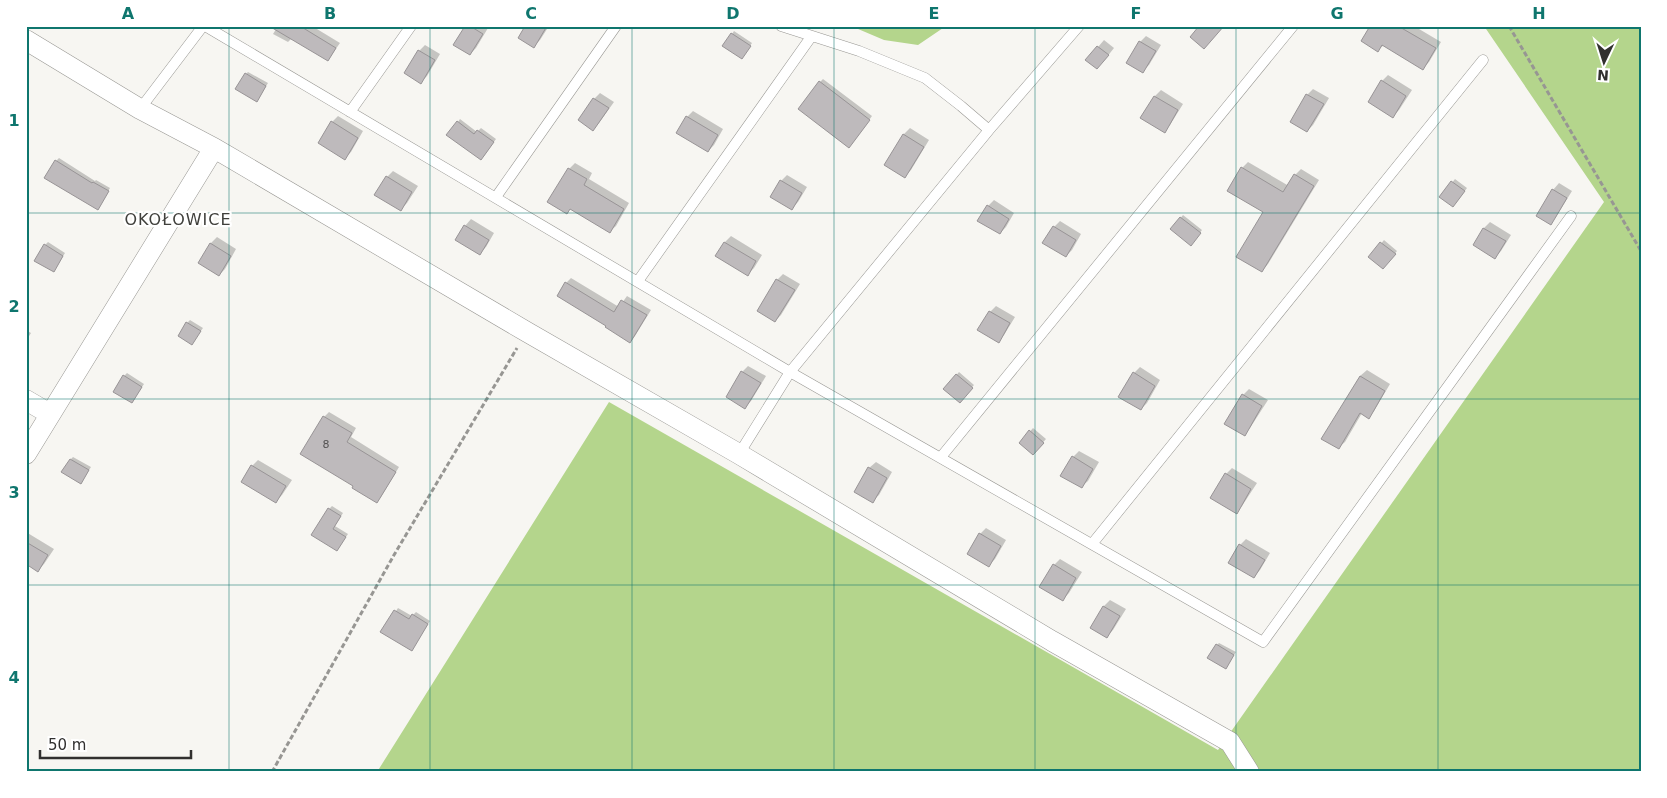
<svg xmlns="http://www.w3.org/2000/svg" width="1667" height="798" viewBox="0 0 1667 798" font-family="'DejaVu Sans',sans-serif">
<rect width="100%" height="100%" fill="#f7f6f2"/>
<path fill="#b4d58c" d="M851,26h95l-28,19 -34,-5z
M1484,26h157v746h-1264l232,-370 609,348 386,-548z"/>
<path fill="#0003" d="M278,26h34l28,17 -12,17 -36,-22 -4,4 -15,-8z
M466,26h20l2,2 -12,20 -6,6z
M527,26h22l-9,14 -6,6z
M1371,26h43l27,16 -12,20 -6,6 -39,-23 -6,5z
M734,31l18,12 -8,12 -12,-21z
M1146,36l15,9 -12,20 -7,6 -2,-29z
M1104,40l10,8 -11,14 -16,-2z
M425,45l15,9 -13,22 -6,6 -2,-31z
M248,72l20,11 -9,15 -13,-24z
M1388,75l24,15 -13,20 -6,6 -11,-35z
M823,79l49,37 -20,28 -32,-62z
M1313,89l16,9 -16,27 -6,6v-36z
M1161,90l22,14 -13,21 -6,6 -9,-35z
M600,93l14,9 -15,21 -6,6 1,-30z
M693,111l30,18 -9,16 -6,6 -21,-34z
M338,116l25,15 -12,21 -6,6 -13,-36z
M460,119l17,13 4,-4 15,11 -12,17 -26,-34z
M910,128l19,12 -18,30 -6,6 -19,-11 18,-31z
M59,158l36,23 1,-1 14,8 -10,17 -44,-44z
M1248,162l41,24 6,-11 6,-6 18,11 -51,84 -6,7 3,-59 -23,-44z
M575,163l17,10 -3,6 40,24 -13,23 -7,6 -40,-63z
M393,171l25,15 -11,17 -6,6 -14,-32z
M787,175l20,12 -9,15 -6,6 -11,-27z
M1455,179l12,9 -11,15 -15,-7z
M1559,183l13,8 -16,26 -6,6 -12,-8 15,-25z
M994,200l20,13 -8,14 -6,6 -12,-27z
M1183,215l19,15 -9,12 -21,-13z
M471,219l23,14 -8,14 -6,6 -23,-14 8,-13z
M1060,221l21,13 -9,16 -6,6 -12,-29z
M1490,222l21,13 -10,16 -6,6 -21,-12 10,-17z
M731,236l31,19 -8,13 -6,6 -31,-19 8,-13z
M217,237l19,12 -11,20 -6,6 -20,-12 12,-20z
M1384,240l13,11 -11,14 -16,-8z
M48,242l17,11 -9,15 -11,-23z
M783,274l17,10 -19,31 -6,6 2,-41z
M571,278l48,29 8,-11 24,14 -16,26 -5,5 -64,-58z
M996,306l19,11 -11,18 -6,6 -8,-29z
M190,320l13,8 -11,15 -5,-20z
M26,330l5,3 -5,8z
M748,366l18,10 -15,25 -6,6 -3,-35z
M1140,367l20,13 -13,23 -6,6 -7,-36z
M1367,370l23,14 -16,27 -6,6 -6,-4 -17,29 -7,6 -15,-10 37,-62z
M959,372l15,13 -12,14 -17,-10z
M127,373l17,11 -12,18 -8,-26z
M1249,389l19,11 -18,28 -6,6 -18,-11 17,-28z
M329,412l27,16 -5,9 48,30 -18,30 -5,4 -52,-84z
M1033,428l13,11 -13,15 -13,-11z
M1079,451l20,11 -11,19 -7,6 -8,-30z
M73,457l18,10 -8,13 -12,-21z
M258,460l34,20 -10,15 -6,6 -24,-35z
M876,462l16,10 -13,23 -7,6 -3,-33z
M1232,468l25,15 -15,23 -6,6 -10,-38z
M332,506l11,7 -8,13 13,8 -11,16 -8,-41z
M986,528l20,12 -11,19 -6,6 -9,-31z
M26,532l28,17 -10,15 -6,6 -12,-7z
M1246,539l24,14 -10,17 -6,7 -14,-32z
M1060,559l22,13 -13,21 -6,6 -9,-34z
M1110,600l16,9 -13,21 -7,7 -15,-10 13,-21z
M398,608l14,8 4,-4 14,9 -18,29 -30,-18z
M1219,643l17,9 -10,16 -9,-23z"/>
<path fill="#bebabc" stroke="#989496" d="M269,26h31l36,22 -8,13z
M465,26h5l13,8 -13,21 -17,-10z
M525,26h22l-13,22 -16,-10z
M1199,26h25l-20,23 -14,-12z
M1370,26h28l38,22 -13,22 -41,-25 -4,7 -17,-11z
M731,33l20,13 -9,13 -20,-13z
M1139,41l17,10 -13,22 -17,-10z
M1097,46l12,9 -12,14 -12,-9z
M418,50l17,10 -14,24 -17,-11z
M245,73l21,13 -9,16 -22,-13z
M1381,80l25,16 -13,22 -25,-16z
M819,81l51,39 -21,28 -51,-39z
M1306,94l18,10 -17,28 -17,-10z
M1154,96l24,14 -13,23 -25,-15z
M593,98l16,10 -16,23 -15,-11z
M686,116l32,19 -10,17 -32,-19z
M331,121l27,17 -13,22 -27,-17z
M457,121l17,13 3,-4 17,12 -13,18 -35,-25z
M903,134l21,13 -19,31 -21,-13z
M55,160l37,23 1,-1 16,9 -11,19 -54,-32z
M1241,167l42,25 11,-18 20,12 -52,86 -26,-15 27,-45 -36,-21z
M568,168l19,11 -3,6 40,24 -14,24 -40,-24 -3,5 -20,-12z
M386,176l26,16 -11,19 -27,-16z
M780,180l22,13 -10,17 -22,-13z
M1451,181l14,10 -12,16 -14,-10z
M1552,189l15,9 -16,27 -15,-9z
M987,205l22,14 -9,15 -23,-13z
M1180,217l21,16 -10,13 -21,-17z
M464,225l25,15 -9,15 -25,-15z
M1053,226l23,14 -10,17 -24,-14z
M1483,228l23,13 -11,18 -22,-14z
M724,242l32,19 -8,15 -33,-20z
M1380,242l16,12 -13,15 -15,-12z
M210,243l21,13 -12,20 -21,-13z
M44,244l19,12 -9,16 -20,-11z
M776,279l19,11 -20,32 -18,-11z
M565,282l49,30 7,-12 26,15 -17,28 -25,-16 1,-1 -49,-30z
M989,311l21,12 -11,20 -22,-13z
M186,322l15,9 -9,14 -14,-9z
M741,371l20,12 -16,26 -19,-12z
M1133,372l22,14 -14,24 -23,-13z
M956,374l17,14 -13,15 -17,-14z
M123,375l19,12 -10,16 -19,-11z
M1360,376l25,15 -16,28 -9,-6 -21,36 -18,-10z
M1242,394l20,12 -17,30 -21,-12z
M323,416l29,17 -5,9 49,30 -19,31 -25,-15 1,-2 -53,-32z
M1029,430l15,13 -11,12 -14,-12z
M1072,456l21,13 -11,19 -22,-12z
M70,459l19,11 -8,14 -20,-12z
M251,465l35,21 -10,17 -35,-21z
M868,467l19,11 -14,25 -19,-11z
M1225,473l26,16 -14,25 -27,-16z
M328,508l13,8 -8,13 13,8 -9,14 -26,-16z
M979,533l22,13 -12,21 -22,-13z
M26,542l22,13 -10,17 -12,-8z
M1239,544l26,16 -11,18 -26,-15z
M1053,564l23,14 -13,23 -24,-14z
M1103,606l17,10 -13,22 -17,-10z
M394,610l15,9 3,-5 16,10 -16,27 -32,-19z
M1216,644l18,11 -8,14 -19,-11z"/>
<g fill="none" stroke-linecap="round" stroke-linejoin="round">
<defs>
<path id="service" d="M205,26l585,346 473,270 308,-426
M781,26l78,25 66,27 36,28 28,24
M140,109l63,-83
M350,112l61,-86
M496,197l120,-171
M638,281l173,-244
M739,454l51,-82 199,-242 90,-104
M941,457l352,-431
M1092,544l391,-484"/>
<path id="minor" d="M26,40l114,69 74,39 313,184 212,122 313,187 178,101 19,30
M26,400l24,14
M26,454l188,-306"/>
</defs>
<use href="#service" stroke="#989793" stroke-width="11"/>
<use href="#minor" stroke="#989793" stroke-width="21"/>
<path stroke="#979693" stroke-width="3" stroke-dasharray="5 2.5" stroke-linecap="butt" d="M1509,26l132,225
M272,772l122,-217 123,-207"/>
<use href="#service" stroke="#fff" stroke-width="10"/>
<use href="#minor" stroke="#fff" stroke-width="20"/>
</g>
<path fill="none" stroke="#0f766e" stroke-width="1" stroke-opacity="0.55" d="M229,26v746M430,26v746M632,26v746M834,26v746M1035,26v746M1236,26v746M1438,26v746M26,213h1615M26,399h1615M26,585h1615"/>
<g text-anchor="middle" stroke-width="4.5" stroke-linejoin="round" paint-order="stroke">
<g font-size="11" fill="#545252">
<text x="326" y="448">8</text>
</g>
<g font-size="16" letter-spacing="1" fill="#40403c" stroke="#fff">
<text x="178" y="225">OKOŁOWICE</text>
</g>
</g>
<rect width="1667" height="798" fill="none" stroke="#ffffff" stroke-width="55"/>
<g transform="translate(1604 62) rotate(184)" stroke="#ffffff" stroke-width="4" paint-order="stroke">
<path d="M0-4L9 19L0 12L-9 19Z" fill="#31302f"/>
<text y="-8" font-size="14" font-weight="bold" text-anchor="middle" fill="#31302f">N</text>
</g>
<path d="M40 750v8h151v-8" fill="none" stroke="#31302f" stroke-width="2.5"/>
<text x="48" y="750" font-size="15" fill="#31302f" stroke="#ffffff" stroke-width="4" paint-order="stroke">50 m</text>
<rect x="28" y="28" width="1612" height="742" fill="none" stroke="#0f766e" stroke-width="2"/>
<g font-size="16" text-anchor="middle" font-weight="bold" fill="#0f766e">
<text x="128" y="19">A</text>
<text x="330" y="19">B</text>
<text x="531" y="19">C</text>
<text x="733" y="19">D</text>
<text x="934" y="19">E</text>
<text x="1136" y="19">F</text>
<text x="1337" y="19">G</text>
<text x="1539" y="19">H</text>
<text x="14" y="126">1</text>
<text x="14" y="312">2</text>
<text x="14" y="498">3</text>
<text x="14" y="683">4</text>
</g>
</svg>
